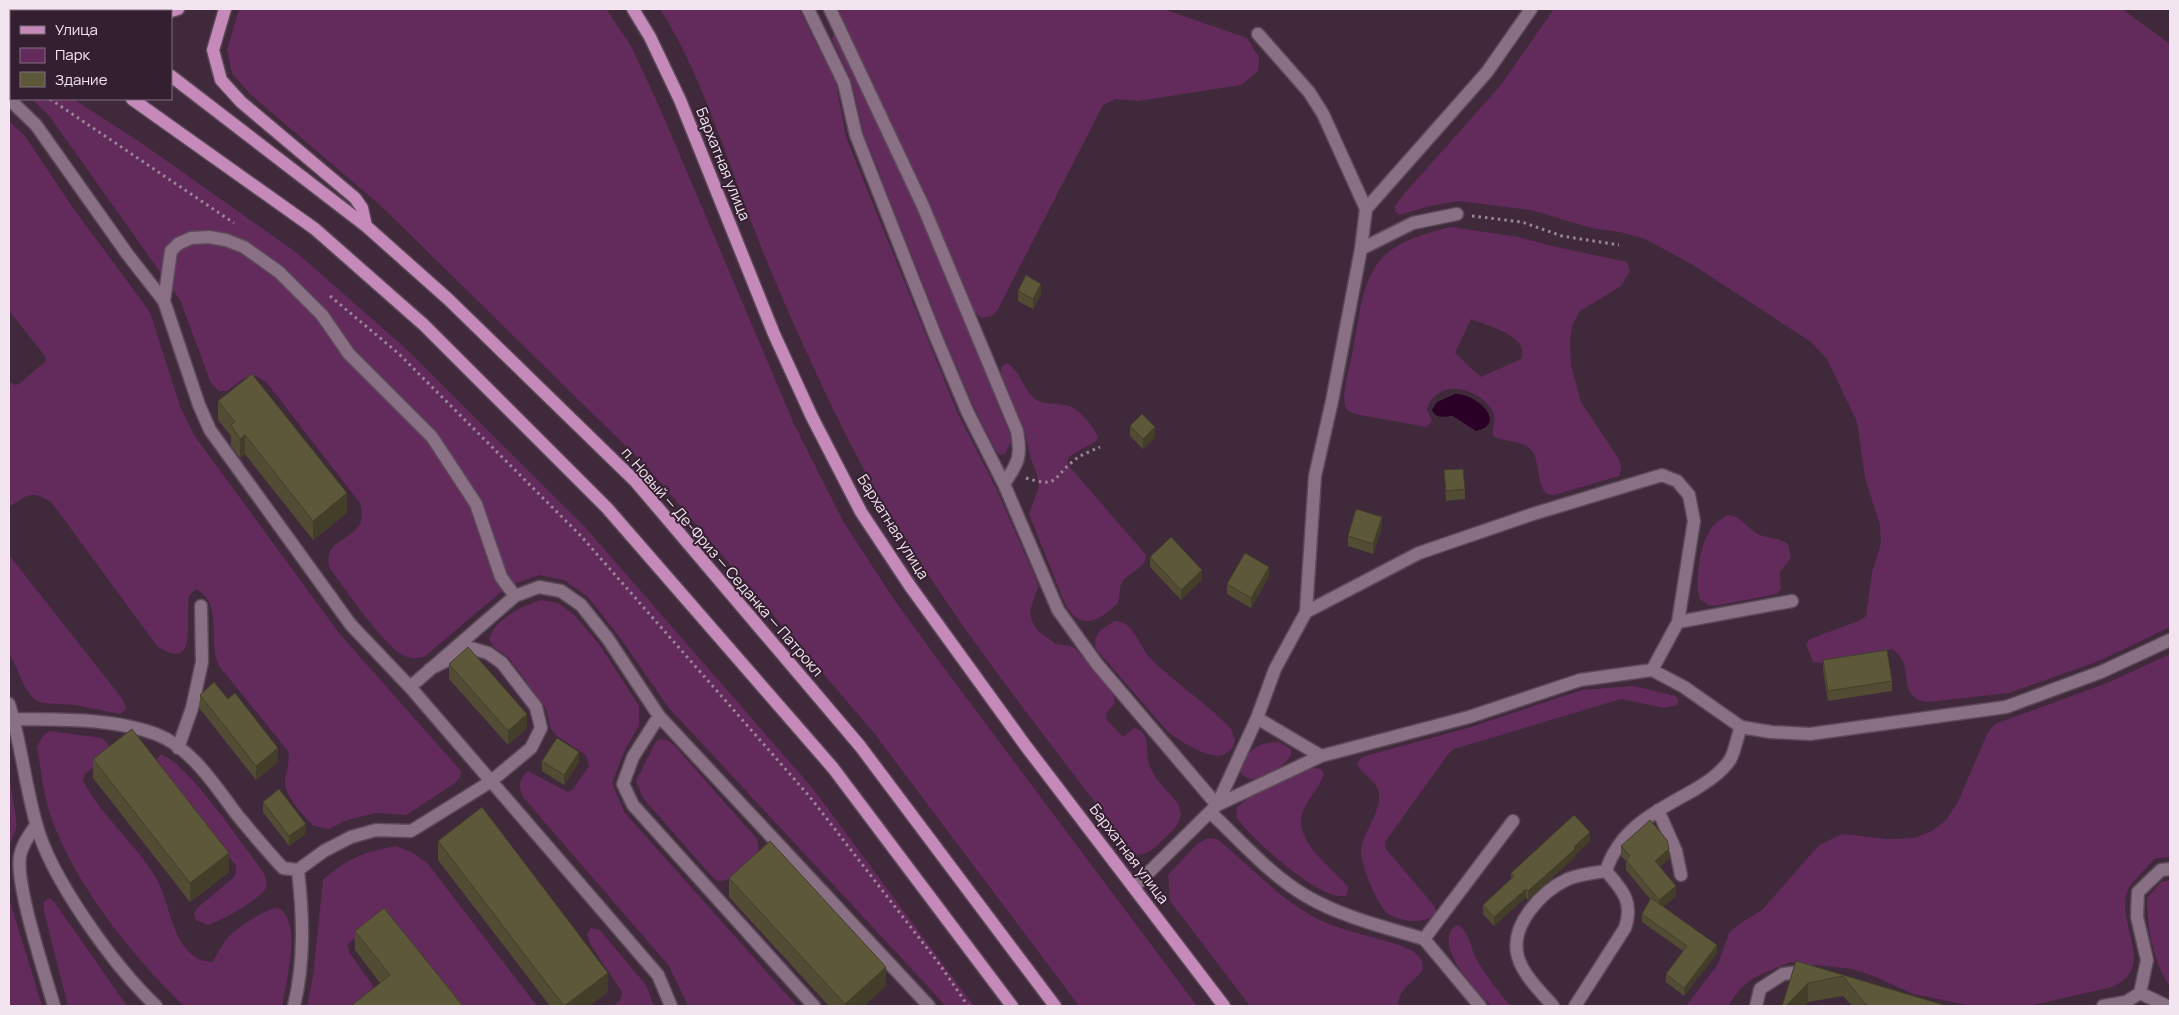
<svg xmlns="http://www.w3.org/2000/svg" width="2179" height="1015" viewBox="0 0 2179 1015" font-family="Manrope,sans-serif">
<rect width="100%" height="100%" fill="#3f293b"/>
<path fill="#632b5b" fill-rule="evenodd" d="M239,9h367l25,37 28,60 135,318 49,97 50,77 51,70 253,338h-118l-205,-273 -226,-265 -268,-263 -130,-111 -18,-21 -5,-23z
M660,9h139l37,74 10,54 112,277 37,72 42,95 1,6 -8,23 1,9 7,12 18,13 15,2 5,3 37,45 2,9 -9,10 1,7 16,17 11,-9c18,4 11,24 15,36 11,33 54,40 17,73 -10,9 -16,17 -29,18l-8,-8c-106,-140 -220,-279 -296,-438 -29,-62 -59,-126 -83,-191 -26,-67 -51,-149 -90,-209z
M837,9h326l84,29 12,19 -1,14 -17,14 -103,16 -23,-2 -12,6 -106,206 -6,5 -9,2 -8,-6 -45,-108z
M1554,9h568l48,35v583l-71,34 -90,32 -81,9c-34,-4 -11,-38 -36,-53l-70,14 -9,-1 -7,-18 4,-5 51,-19 5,-4 6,-43 9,-30 -1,-18 -15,-47 -8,-56 -30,-63 -16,-17 -118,-77 -48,-26 -25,-7 -29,-4 -60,-18 -72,-9 -29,5 -31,9 -4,-4v-5l9,-12 96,-108z
M834,33h2l81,175 92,224 2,10 -6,12 -5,1 -4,-4 -22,-44 -32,-75 -79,-200 -11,-50 -20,-43z
M32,99h41l67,43 157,111 106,93 182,181 229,263 160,216h-29l-10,-12 -266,-286 -51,-73 -30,-38 -24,-17 -25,-5 -31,11 -84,71c-7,1 -13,2 -19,-1 -19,-7 -63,-71 -76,-89 -7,-36 43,-23 31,-64l-93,-120 -11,-7 -12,2 -17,13h-8l-8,-8 -31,-83 -130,-183z
M9,121l16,15 48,72 77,104 30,94 14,29 145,198 122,138 -1,6 -5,6 -49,32 -30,-2 -29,7 -18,9 -15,-3c-10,-10 -31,-31 -29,-47 2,-10 5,-17 3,-28l-69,-85c-12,-25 5,-62 -23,-77l-7,7c-4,23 10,78 -32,50l-105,-143c-20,-14 -25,-8 -43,4v-126l6,4 4,-1 27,-23 -1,-5 -36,-45z
M1451,227l67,10 38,10 71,15 3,9 -9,15 -41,25 -8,15 -2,17 1,22 10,37 39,59 1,9 -2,6 -65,19 -7,-1c-13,-13 -5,-37 -19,-47 -9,-7 -25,-5 -35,-11 -2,-9 5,-17 -1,-26 -14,-23 -55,-33 -65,-1l5,12 -5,6 -72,-13 -7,-3 -3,-5c-3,-16 5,-39 8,-56 13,-77 14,-104 98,-123zM1471,319c16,7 60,17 50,40l-40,18 -26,-24z
M1006,363c13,5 17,26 29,36 8,6 20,4 30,6 13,2 28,20 33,32l-2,4 -26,15 -3,5 2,5 77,89c1,12 -18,18 -24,27 -3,6 -2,14 -4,21 -21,19 -36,29 -53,1l-36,-90 10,-28 -2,-11 -6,-16 -6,-28 -24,-57v-7z
M1728,515c12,0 20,14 30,19 10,5 20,3 30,10l3,14 -11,14 1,16 -4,6 -63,12 -6,-1 -8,-6c-6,-13 0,-53 8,-65 4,-9 11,-15 20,-19z
M9,555l112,142 6,11 -7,6 -45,-9 -33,-2 -8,-4 -9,-12 -16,-35z
M541,600l17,3 16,12 25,29 40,62v19l-15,27 -12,31 12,29 173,194h-109l-19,-40 -146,-169c-5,-12 -4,-17 5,-26l40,21 4,-2 17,-24 -3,-11 -29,-19 -6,-7 -5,-20 -37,-51 -14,-10 -6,-8c5,-21 33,-34 52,-40z
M1115,621c19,0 25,27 36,38 25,25 56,44 80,70l4,11 -2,8c-3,2 -7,6 -10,7 -13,5 -45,-15 -55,-23l-72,-83c-4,-16 7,-21 19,-28z
M2170,654v203l-16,2c-6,8 -24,24 -27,33 -10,37 30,75 -15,95l-79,18 -61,1 -59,-12 -37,-17 -24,-8 -62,-7 -37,16 -14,12 -11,16h-42l32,-42 11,-31 10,-9 23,-14 57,-65 23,-11 45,5 27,-1 18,-7 14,-11 11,-16 30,-70 8,-10 112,-41z
M1634,686l41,10 4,4 -2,5 -13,3 -43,-9 -167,50 -5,4 -64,89 1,7 49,58 1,5c-8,10 -20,10 -31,8 -6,-1 -14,-4 -18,-7 -10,-8 -28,-52 -26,-64 3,-18 20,-37 18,-55 -2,-14 -16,-18 -22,-30l5,-7 109,-30 111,-37z
M49,731l53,7 7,7 1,7 -25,22 -2,6c15,33 55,66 73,98 16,27 16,81 56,84 6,-8 10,-18 17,-26 7,-7 40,-30 49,-28 7,3 10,11 12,18 5,18 -4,61 -8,80h-98c-52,-50 -110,-122 -134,-192 -7,-21 -9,-45 -13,-67l5,-10z
M660,739l7,1 6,4 84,95c1,5 3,11 0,16 -7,11 -28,30 -42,25l-72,-82 -7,-17 19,-38z
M1279,742l12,7v5c-5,12 -37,34 -48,21 -4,-3 -3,-6 -1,-10 8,-18 18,-22 37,-23z
M160,755c23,1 87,96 103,117 2,5 5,10 3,15 -4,12 -46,34 -58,38l-12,-5 -2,-6 3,-6 36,-30 3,-4v-8l-77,-100 -2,-7z
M1311,768l10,1 3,5c-4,14 -16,24 -21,37 -11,30 29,56 45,76l-1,8c-23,11 -98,-59 -111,-78l1,-10 17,-13z
M9,774l7,44v10l-7,18z
M1208,838l9,1c36,29 68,67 112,85 27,11 57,14 84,27l9,9 1,10c-11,14 -19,13 -25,32l1,4h-149l-80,-105 -2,-26 29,-31z
M396,846l17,7 15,11 109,142h-79l-84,-84 -26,22 1,8 24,34 -2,10 -13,10h-51l6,-29 10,-97c24,-22 42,-28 73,-34z
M2170,880v107c-17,-26 -23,-58 -23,-89l14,-16z
M9,898l33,108h-33z
M50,898l5,5 72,103h-59l-24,-94v-10z
M1459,925c11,10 12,24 18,35 10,17 21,31 33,46h-19c-14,-15 -59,-60 -36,-80z
M591,928l9,2 46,55 8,21h-41l7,-5 2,-9 -32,-48 -3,-10z"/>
<path fill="#2b0026" d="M1455,394c23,0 53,30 21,37l-23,-15c-9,0 -16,4 -21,-6l5,-8z"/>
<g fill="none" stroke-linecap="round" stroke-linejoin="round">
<defs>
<path id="minor" d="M808,9l36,74 12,52 79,200 32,76 37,73 54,126 39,54 120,141 104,-49 148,-39 111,-37 72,-10 32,17 57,40 30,5 39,2 196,-27 95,-35 69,-32
M830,9l93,197 94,225c5,26 1,32 -13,53
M1258,34l51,58 14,22 43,95
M9,99l27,26 92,130 36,46 35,104 11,25 141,195 59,62 248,288 13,31
M1361,249l52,-26 44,-9
M164,301l7,-50 7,-7 13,-6 18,-1 17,3 18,7 35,25 43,43 27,39 83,83 44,67 25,73 14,19
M1306,612l113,-59 114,-39 129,-39 15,6 12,14 5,26 -16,101 -26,48
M1678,622l114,-21
M410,687l105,-91 24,-9 22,4 20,14 27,34 51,77 270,290
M9,704c12,39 16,80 27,119 14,55 79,144 120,183
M659,716l-26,41 -10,27 10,21 181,201
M1257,718l64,38
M9,719c49,1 100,-2 147,15 36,14 60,53 82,82 15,18 29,35 45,52l15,2 26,-19 27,-14 25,-7 35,1 79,-49 41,-34 10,-20 -5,-21 -34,-44 -14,-10 -17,-5 -41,21
M178,748l14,-40 10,-46 -1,-56
M1658,810l18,41 5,24
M1211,813c30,28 59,62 95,83 36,21 78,31 118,43
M36,825c-6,9 -14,19 -16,31 -5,28 25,118 34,150
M1606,871c14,-44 51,-60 88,-81 13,-8 27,-17 36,-30 5,-9 7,-23 11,-33
M1134,887l83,-82 40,-87 18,-49 31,-57 9,-136 17,-75 29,-152 5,-40 121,-137 44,-63
M2140,993l27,13
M294,1006c11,-46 9,-90 4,-136
M1480,1006l-56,-67 89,-118
M1553,1006c-12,-14 -30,-31 -35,-49 -9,-32 24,-66 50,-78 12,-5 25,-6 38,-8
M1575,1006l50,-78c9,-27 -3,-38 -19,-57
M1756,1006l4,-17 23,-15 25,-3
M2103,1006l23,-4 14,-9 7,-33 -10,-43 1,-25 23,-22 9,-1"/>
<path id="major" d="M71,9l3,2
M103,9l7,2
M225,9l-12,41 8,30 20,22 114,96 7,10 4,18
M633,9l17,28 30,63 94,234 38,83 49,95 49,74 115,159 199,261
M171,11l7,-2
M9,19l2,2
M171,76l195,150 82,73 188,183 224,264 195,260
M132,99l183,130 109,96 183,183 226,260 179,238"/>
</defs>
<use href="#minor" stroke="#5b4858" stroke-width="15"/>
<use href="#major" stroke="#5b4858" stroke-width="15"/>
<path stroke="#998796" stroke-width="3" stroke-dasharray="2.5 4" stroke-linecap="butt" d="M9,72l2,2
M50,99l184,124
M1472,216l50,6 40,14 57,9
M330,296l68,57 183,183 229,261 130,168 28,41
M1026,478c32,10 26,1 46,-16 8,-7 19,-11 28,-15"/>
<use href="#minor" stroke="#8a7085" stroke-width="12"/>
<use href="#major" stroke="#c58aba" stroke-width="12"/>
</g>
<path fill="#514c33" d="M1018,291l23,3 -8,15 -15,-8z
M218,401l129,112 -34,27 -68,-86 -5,4 -9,-13v-9l-13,-16z
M1130,426l25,11 -12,12 -13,-13z
M1444,470l21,19v10l-19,2z
M1382,527l-9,27 -25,-8v-10z
M1150,557l52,23 -21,20 -31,-33z
M1269,577l-18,31 -24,-14v-10z
M1823,660l69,21v10l-64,10 -5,-31z
M449,664l78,64 -19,17 -59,-66z
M200,695l78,67 -22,18 -56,-71z
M93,759l136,113 -39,30 -97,-124z
M542,761l37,1 -15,23 -22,-14z
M263,802l43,32 -17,12 -26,-34z
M438,841l170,151 -19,14h-39l-112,-146z
M1590,841l-15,14v2l-47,43 -2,-3 -32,29 -11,-12v-9l28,-26v-6z
M1621,846l48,13 -9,8 16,29 -13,11 54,46 -33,43 -18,-14v-8l17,-23 -41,-29v-8l8,-15 -24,-29v-9l-5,-5z
M729,878l157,108 -22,20h-35l-100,-109z
M355,931l108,75 -83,-23 -25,-33z
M1796,961l151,45h-95l-9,-10 -35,6 -4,4h-22z"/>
<path fill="#423e29" d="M1041,284v10l-8,15v-10z
M1155,427v10l-12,12v-10z
M245,435v19l-5,4v-19z
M347,493v20l-34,27v-19z
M1382,517v10l-9,27v-10z
M1269,567v10l-18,31v-10z
M1202,570v10l-21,20v-10z
M527,714v14l-19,17v-14z
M278,748v14l-22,18v-14z
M579,752v10l-15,23v-10z
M306,824v10l-17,12v-10z
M1590,832v9l-15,14v2l-47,43v-9z
M1669,849v10l-14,12v-10z
M229,853v19l-39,30v-19z
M1676,886v10l-17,14v-10z
M1526,889v8l-32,29v-9z
M1717,945v8l-33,43v-8z
M886,967v19l-22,20h-19v-2z
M608,973v19l-19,14h-25z
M1808,983v19l-4,4h-18z"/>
<path fill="#5e583b" stroke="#423e29" d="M1026,275l15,9 -8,15 -15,-8z
M252,374l95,119 -34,28 -68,-86 -5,4 -9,-14 4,-3 -17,-21z
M1142,414l13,13 -12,12 -13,-13z
M1463,469l2,20 -19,2 -2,-21z
M1356,509l26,8 -9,27 -25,-8z
M1171,537l31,33 -21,20 -31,-33z
M1245,553l24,14 -18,31 -24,-14z
M468,647l59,67 -19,17 -59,-67z
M1887,650l5,31 -64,10 -5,-31z
M214,682l14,17 7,-6 43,55 -22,18 -56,-71z
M132,729l97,124 -39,30 -97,-124z
M557,738l22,14 -15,23 -22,-14z
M279,789l27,35 -17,12 -26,-34z
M482,807l126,166 -44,33 -126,-165z
M1574,815l16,17 -16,15 1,2 -47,42 -2,-2 -32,28 -11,-12 31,-29 -3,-3z
M1650,820l17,20 2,9 -14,12 21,25 -17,14 -33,-40 4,-4 -9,-10z
M770,841l116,126 -41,37 -116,-126z
M1651,898l66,47 -33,43 -18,-14 21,-28 -45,-32z
M384,908l79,98h-112l39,-31 -35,-44z
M1796,961l151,45h-80l-24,-30 -35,7 -22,23h-4z"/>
<g text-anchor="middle" stroke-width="4" stroke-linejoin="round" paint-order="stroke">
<g font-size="15" fill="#f3e5f0" stroke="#341f30">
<text transform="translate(723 164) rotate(68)" y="5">Бархатная улица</text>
<text transform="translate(893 527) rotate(58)" y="5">Бархатная улица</text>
<text transform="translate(722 562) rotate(49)" y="5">п. Новый — Де-Фриз — Седанка — Патрокл</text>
<text transform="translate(1129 854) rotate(53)" y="5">Бархатная улица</text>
</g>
</g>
<rect width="2179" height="1015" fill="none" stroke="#f3e5f0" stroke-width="20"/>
<rect x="10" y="10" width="162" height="90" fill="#341f30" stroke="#806e7d"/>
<rect x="20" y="26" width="25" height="8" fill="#c58aba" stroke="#806e7d"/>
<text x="55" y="35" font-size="15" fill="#f3e5f0">Улица</text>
<rect x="20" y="48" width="25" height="15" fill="#632b5b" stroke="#806e7d"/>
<text x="55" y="60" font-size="15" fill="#f3e5f0">Парк</text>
<rect x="20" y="72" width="25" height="15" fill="#5e583b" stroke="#806e7d"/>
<text x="55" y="85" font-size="15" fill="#f3e5f0">Здание</text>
</svg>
